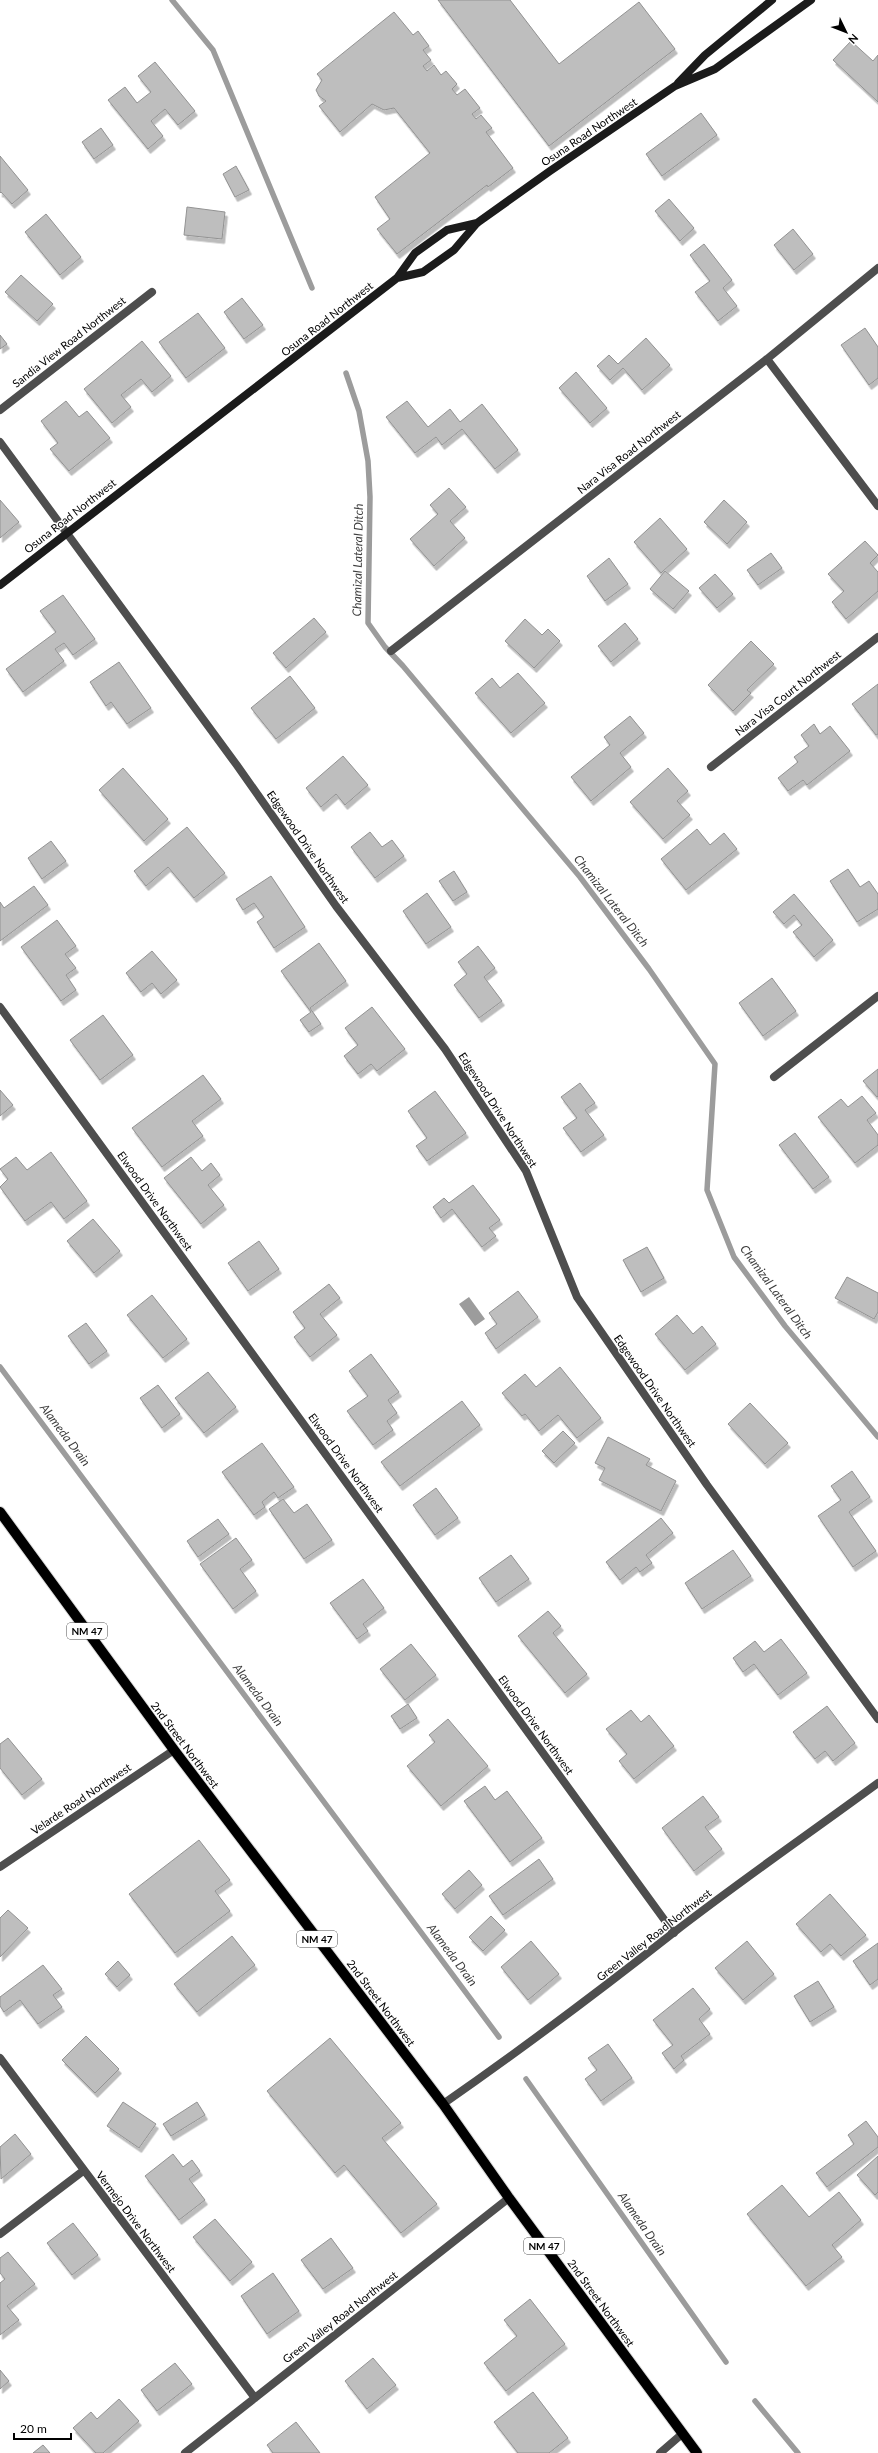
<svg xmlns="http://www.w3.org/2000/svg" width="878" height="2453" viewBox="0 0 878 2453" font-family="Lato,sans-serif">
<defs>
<filter id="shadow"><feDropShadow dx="2.5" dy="4.5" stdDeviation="0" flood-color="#0004"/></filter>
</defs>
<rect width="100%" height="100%" fill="#fff"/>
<path fill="#9c9c9c" d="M469,1297l16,22 -10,7 -16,-22z"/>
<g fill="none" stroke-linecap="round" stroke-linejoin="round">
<path stroke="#9c9c9c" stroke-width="5.5" d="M172,0l41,50 99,238
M346,373l13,38 9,50 2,36 -2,126 17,24 18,19 177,211 69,92 66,95 -8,126 27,67 51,69 93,111
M0,1367l499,670
M526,2079l200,283
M755,2401l43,52"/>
</g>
<path fill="#bebebe" stroke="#929292" filter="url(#shadow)" d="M438,0h72l49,64 80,-62 36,47 -126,97z
M394,12l19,23 5,-4 11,15 -6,4 8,10 -8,6 4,5 7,-6 7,10 5,-4 11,13 -5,5 5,6 8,-6 15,19 -8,6 4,5 5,-4 11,13 -6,4 27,36 -25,19 -1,-2 -90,69 -20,-25 13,-10 -15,-22 55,-44 -36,-45 -10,2 -12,-6 -32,28 -21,-26 7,-5 -7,-5 -3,-6 6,-10 -5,-6z
M851,41l22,20 5,-6v47l-45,-42z
M155,62l40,49 -17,14 -13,-16 -14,12 12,15 -15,13 -40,-49 17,-13 12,16 14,-11 -13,-16z
M701,113l16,22 -55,41 -16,-22z
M101,128l12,17 -19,14 -12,-17z
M0,156l28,34 -16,14 -11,-12 -1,1z
M236,166l13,24 -14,7 -12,-23z
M669,199l25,29 -14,13 -25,-30z
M187,207l38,5 -3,27 -38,-4z
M46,214l35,43 -21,18 -35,-43z
M793,229l20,25 -19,16 -20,-25z
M704,244l28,36 -9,8 14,18 -19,15 -23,-29 15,-11 -20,-26z
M21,275l32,29 -16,17 -32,-29z
M242,298l21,27 -19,14 -20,-27z
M198,313l27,35 -39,30 -27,-36z
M865,328l13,19v31l-9,7 -28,-40z
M0,335l7,9 -7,5z
M646,338l24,27 -28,25 -19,-22 -13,12 -13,-14 12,-11 9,9z
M142,341l29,35 -19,16 -11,-13 -20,16 10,12 -19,16 -28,-34z
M576,372l31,36 -17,15 -31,-35z
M66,401l13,16 8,-6 23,27 -41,33 -19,-22 8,-6 -17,-22z
M407,401l21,26 22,-18 10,13 22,-18 36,46 -23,19 -33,-40 -20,16 -6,-8 -21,16 -29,-36z
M449,488l17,19 -16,14 15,17 -31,28 -24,-27 28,-25 -8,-9z
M0,500l19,22 -19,16z
M724,500l23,22 -20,22 -23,-22z
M660,518l27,31 -26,24 -27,-31z
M865,541l13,14 -8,8 8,9v19l-32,28 -14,-17 12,-11 -16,-17z
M771,553l11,15 -24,17 -11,-15z
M609,558l19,26 -23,17 -18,-25z
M665,571l24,20 -16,18 -23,-20z
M715,574l18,20 -16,14 -18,-20z
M63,595l32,44 -22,16 -9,-12 -9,6 9,12 -41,31 -17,-23 50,-37 -16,-21z
M314,618l12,14 -40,36 -13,-15z
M525,619l17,16 6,-6 12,12 -26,27 -29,-27z
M625,623l13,16 -27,23 -13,-16z
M751,641l23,23 -27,26 4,3 -18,18 -25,-26z
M119,662l32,46 -24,16 -16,-22 -5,4 -16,-24z
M518,673l27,30 -34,30 -36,-40 17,-15 8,10z
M290,676l25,32 -39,31 -25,-31z
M878,684v50l-2,1 -24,-31z
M630,716l14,17 -24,20 11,14 -40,34 -20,-24 39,-32 -6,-8z
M814,724l6,10 10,-8 20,25 -43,34 -4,-5 -15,11 -10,-13 20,-16 -4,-5 15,-11 -8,-11z
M343,756l25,29 -23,20 -9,-11 -15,13 -15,-19z
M123,768l45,51 -24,22 -45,-51z
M668,768l20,23 -11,10 13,14 -27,24 -33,-37z
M187,827l38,46 -31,25 -26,-31 -22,19 -12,-15z
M697,829l13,16 14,-12 13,16 -51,41 -25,-31z
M370,832l12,15 10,-7 12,16 -29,22 -24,-31z
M51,841l15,20 -24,18 -14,-21z
M848,869l12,18 9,-6 9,13v15l-21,13 -27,-41z
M454,871l13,21 -14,9 -14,-20z
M271,876l34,51 -31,21 -17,-26 7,-5 -10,-14 -11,7 -7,-11z
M34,886l14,19 -48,36v-39l4,6z
M427,893l24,34 -25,17 -23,-33z
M794,894l39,46 -19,17 -21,-25 9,-7 -8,-10 -10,9 -11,-12z
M57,920l19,26 -11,8 11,14 -10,7 10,15 -15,11 -40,-54z
M319,943l27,38 -36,27 11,16 -12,8 -9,-12 11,-8 -30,-41z
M478,946l17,22 -11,9 18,24 -23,17 -25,-33 13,-11 -9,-12z
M152,951l25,29 -16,14 -9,-11 -11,9 -15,-19z
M772,978l24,33 -33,25 -24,-33z
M372,1007l33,42 -28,22 -6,-7 -13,10 -14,-18 14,-11 -13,-17z
M103,1015l30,40 -33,25 -30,-40z
M878,1069v27l-1,1 -14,-16z
M203,1075l18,24 -29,22 11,15 -41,31 -30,-39z
M580,1083l15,20 -10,7 19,25 -23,17 -18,-24 14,-10 -16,-21z
M0,1090l13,15 -13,11z
M435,1091l31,42 -39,28 -11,-15 11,-8 -19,-27z
M862,1096l14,17 -9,7 11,15v10l-23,18 -37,-46 23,-18 7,8z
M795,1133l34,44 -16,12 -34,-44z
M51,1152l36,49 -23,18 -13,-17 -26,19 -25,-34 8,-8 -8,-10 16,-12 11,13z
M191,1157l11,14 9,-8 9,12 -12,10 16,20 -23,19 -37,-46z
M473,1185l27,35 -11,8 7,8 -14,11 -30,-38 -11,9 -8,-11 11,-9 5,5z
M93,1219l27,32 -26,22 -27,-32z
M259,1241l20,28 -31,22 -20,-28z
M647,1247l17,31 -23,14 -18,-32z
M847,1277l31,16v19l-4,7 -39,-21z
M329,1284l11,14 -20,16 17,21 -27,22 -16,-20 11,-9 -12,-16z
M518,1291l20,26 -42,32 -11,-16 12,-9 -8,-11z
M152,1295l35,44 -24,19 -36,-43z
M677,1315l16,19 9,-8 14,18 -31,26 -30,-36z
M86,1323l21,28 -18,13 -21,-28z
M371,1354l28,38 -11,8 9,13 -10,8 6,9 -20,15 -26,-34 21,-15 -19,-25z
M560,1367l41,51 -24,20 -19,-23 -19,16 -14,-17 -3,2 -20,-23 23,-19 11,13z
M208,1372l28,35 -32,26 -29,-35z
M158,1385l22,29 -18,14 -22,-30z
M462,1401l18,24 -80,61 -19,-24z
M750,1403l38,40 -23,21 -37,-40z
M563,1431l12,12 -21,20 -12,-12z
M608,1437l42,22 -4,6 30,16 -15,30 -62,-31 6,-12 -10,-5z
M262,1443l32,44 -16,11 -4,-6 -12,10 3,5 -11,8 -32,-43z
M852,1471l18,26 -21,15 27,39 -23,16 -35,-51 23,-16 -10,-14z
M436,1488l22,30 -23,17 -22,-30z
M283,1499l11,14 13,-9 25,36 -28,19 -35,-50z
M661,1518l12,15 -27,22 6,8 -12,9 -4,-5 -16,13 -14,-18z
M218,1519l11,15 -31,23 -11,-16z
M236,1538l16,22 -12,9 16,22 -23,18 -33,-45z
M733,1550l18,26 -49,33 -17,-26z
M511,1555l18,24 -33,23 -17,-24z
M363,1579l21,29 -21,16 5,7 -11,8 -27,-36z
M548,1611l13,15 -8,7 34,41 -22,19 -47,-57z
M781,1639l26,34 -29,22 -24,-31 -11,8 -10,-14 22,-17 9,11z
M411,1644l25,31 -31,25 -25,-31z
M408,1704l9,14 -17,11 -9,-13z
M827,1706l28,37 -22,18 -8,-10 -10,8 -22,-27z
M631,1710l10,12 8,-7 25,31 -40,33 -15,-18 8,-7 -21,-25z
M448,1719l40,47 -47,40 -34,-40 28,-24 -6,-7z
M8,1738l34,41 -20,16 -22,-27v-24z
M485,1786l10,14 12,-9 35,47 -32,24 -46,-61z
M703,1796l16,21 -14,10 17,22 -28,22 -32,-43z
M199,1840l31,40 -15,11 15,20 -55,42 -46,-59z
M539,1859l14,20 -50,36 -14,-19z
M469,1870l13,15 -27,24 -13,-15z
M830,1894l36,41 -25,21 -11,-12 -9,8 -25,-28z
M8,1910l20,18 -28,29v-39z
M491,1916l14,14 -22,21 -14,-14z
M232,1936l23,29 -58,47 -23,-28z
M531,1941l28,33 -31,26 -27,-33z
M747,1941l27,33 -31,26 -28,-32z
M878,1943v36l-8,6 -17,-24z
M118,1961l12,14 -13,12 -12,-13z
M43,1965l19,24 -9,6 9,12 -24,17 -18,-24 -16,12 -4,-6v-9z
M818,1981l16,26 -24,15 -16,-26z
M693,1988l17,21 -11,10 11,15 -29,22 3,4 -10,9 -12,-16 11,-8 -20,-25z
M86,2036l33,33 -24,24 -33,-33z
M330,2038l71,85 -19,15 55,66 -36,29 -57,-68 -9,8 -68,-82z
M608,2044l24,34 -31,23 -16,-22 12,-9 -9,-12z
M123,2102l33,22 -17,24 -32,-22z
M197,2102l8,13 -34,21 -8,-12z
M866,2121l12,16v10l-51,40 -11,-14 38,-29 -6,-9z
M15,2134l16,20 -30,25 -1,-32z
M173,2154l10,13 9,-7 8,11 -11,8 16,21 -26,20 -34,-44z
M878,2156v36l-3,3 -18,-20z
M782,2185l27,32 30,-25 22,28 -29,25 10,12 -36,29 -59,-72z
M215,2219l37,43 -22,19 -37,-44z
M73,2223l25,32 -26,20 -25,-32z
M331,2238l22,30 -30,21 -22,-29z
M8,2252l27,32 -28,22 12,14 -19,15v-52l5,-4 -5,-6v-15z
M273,2273l26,38 -32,23 -26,-38z
M530,2299l35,45 -59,47 -22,-28 33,-27 -13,-16z
M373,2358l23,27 -29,24 -22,-28z
M175,2363l17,21 -35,27 -16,-21z
M0,2370l9,11 -9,8z
M533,2392l35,46 -19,15h-31l-24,-31z
M119,2399l20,22 -36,32h-7l-23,-25 18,-16 6,7z
M296,2422l24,31h-47l-6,-8z
M43,2445l7,8h-17z"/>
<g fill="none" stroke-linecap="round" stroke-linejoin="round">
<defs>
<path id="primary" d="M0,1512l174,238 269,354 66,94 188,255"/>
</defs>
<use href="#primary" stroke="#dbdbdb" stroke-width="12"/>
<path stroke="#4e4e4e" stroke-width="8" d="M767,359l111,147
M0,410l152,-118
M0,442l236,322 100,142 109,143 81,122 51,126 130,188 171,234
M391,651l376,-292 111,-91
M711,767l167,-130
M0,1007l674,926
M774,1077l104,-81
M0,1867l174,-117
M0,2058l255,340
M443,2104c79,-55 155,-112 230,-171 67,-52 137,-100 205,-150
M0,2234l83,-63
M185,2453l324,-255
M660,2453l22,-19"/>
<path stroke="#1b1b1b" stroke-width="8" d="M678,83l27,-28 67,-55
M397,278l18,-25 32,-23 30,-7
M0,585l397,-307 26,-6 31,-22 23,-27 73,-52 125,-85 40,-17 96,-69"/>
<use href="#primary" stroke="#000" stroke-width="10"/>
</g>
<g text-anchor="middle" stroke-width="3" stroke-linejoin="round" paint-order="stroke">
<g fill="#fff" stroke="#4c4c4c" stroke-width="1">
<rect x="67" y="1623" width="40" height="16" rx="3"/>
<rect x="297" y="1931" width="40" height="16" rx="3"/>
<rect x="524" y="2238" width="40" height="16" rx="3"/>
</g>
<g font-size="10" font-weight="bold" fill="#000">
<text x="87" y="1635">NM 47</text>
<text x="317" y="1943">NM 47</text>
<text x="544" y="2250">NM 47</text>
</g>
<g font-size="11" fill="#000" stroke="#fff">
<text transform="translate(589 132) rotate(-34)" y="4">Osuna Road Northwest</text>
<text transform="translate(327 319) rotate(-38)" y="4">Osuna Road Northwest</text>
<text transform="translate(69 342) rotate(-38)" y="4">Sandia View Road Northwest</text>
<text transform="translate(629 452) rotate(-38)" y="4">Nara Visa Road Northwest</text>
<text transform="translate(70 516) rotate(-38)" y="4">Osuna Road Northwest</text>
<text transform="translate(788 693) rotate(-38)" y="4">Nara Visa Court Northwest</text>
<text transform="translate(308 847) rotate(55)" y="4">Edgewood Drive Northwest</text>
<text transform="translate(498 1110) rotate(57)" y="4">Edgewood Drive Northwest</text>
<text transform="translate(155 1201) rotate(54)" y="4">Elwood Drive Northwest</text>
<text transform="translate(655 1391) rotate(55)" y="4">Edgewood Drive Northwest</text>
<text transform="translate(346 1463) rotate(54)" y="4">Elwood Drive Northwest</text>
<text transform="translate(536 1725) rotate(54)" y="4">Elwood Drive Northwest</text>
<text transform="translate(185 1745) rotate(53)" y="4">2nd Street Northwest</text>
<text transform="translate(81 1799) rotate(-34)" y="4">Velarde Road Northwest</text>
<text transform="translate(654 1935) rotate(-38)" y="4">Green Valley Road Northwest</text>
<text transform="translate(381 2003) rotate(53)" y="4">2nd Street Northwest</text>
<text transform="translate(136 2222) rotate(53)" y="4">Vermejo Drive Northwest</text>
<text transform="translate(601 2303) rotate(54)" y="4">2nd Street Northwest</text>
<text transform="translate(340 2317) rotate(-38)" y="4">Green Valley Road Northwest</text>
</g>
<g font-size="12" font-style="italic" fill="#3d3d3d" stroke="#fff">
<text transform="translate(358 560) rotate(-89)" y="4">Chamizal Lateral Ditch</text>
<text transform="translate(611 901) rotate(52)" y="4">Chamizal Lateral Ditch</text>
<text transform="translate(776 1292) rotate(54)" y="4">Chamizal Lateral Ditch</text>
<text transform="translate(65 1435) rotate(53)" y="4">Alameda Drain</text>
<text transform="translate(258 1695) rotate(53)" y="4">Alameda Drain</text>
<text transform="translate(452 1955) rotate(53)" y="4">Alameda Drain</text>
<text transform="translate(642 2224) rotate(55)" y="4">Alameda Drain</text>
</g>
</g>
<g transform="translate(846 32) rotate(133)" stroke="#ffffff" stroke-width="3" paint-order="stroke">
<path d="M0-3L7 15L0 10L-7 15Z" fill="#000000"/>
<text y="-6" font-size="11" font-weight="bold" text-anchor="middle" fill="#000000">N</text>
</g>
<path d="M14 2433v6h57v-6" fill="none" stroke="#000000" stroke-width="2"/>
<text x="20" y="2433" font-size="12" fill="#000000" stroke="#ffffff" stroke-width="3" paint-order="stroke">20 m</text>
</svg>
